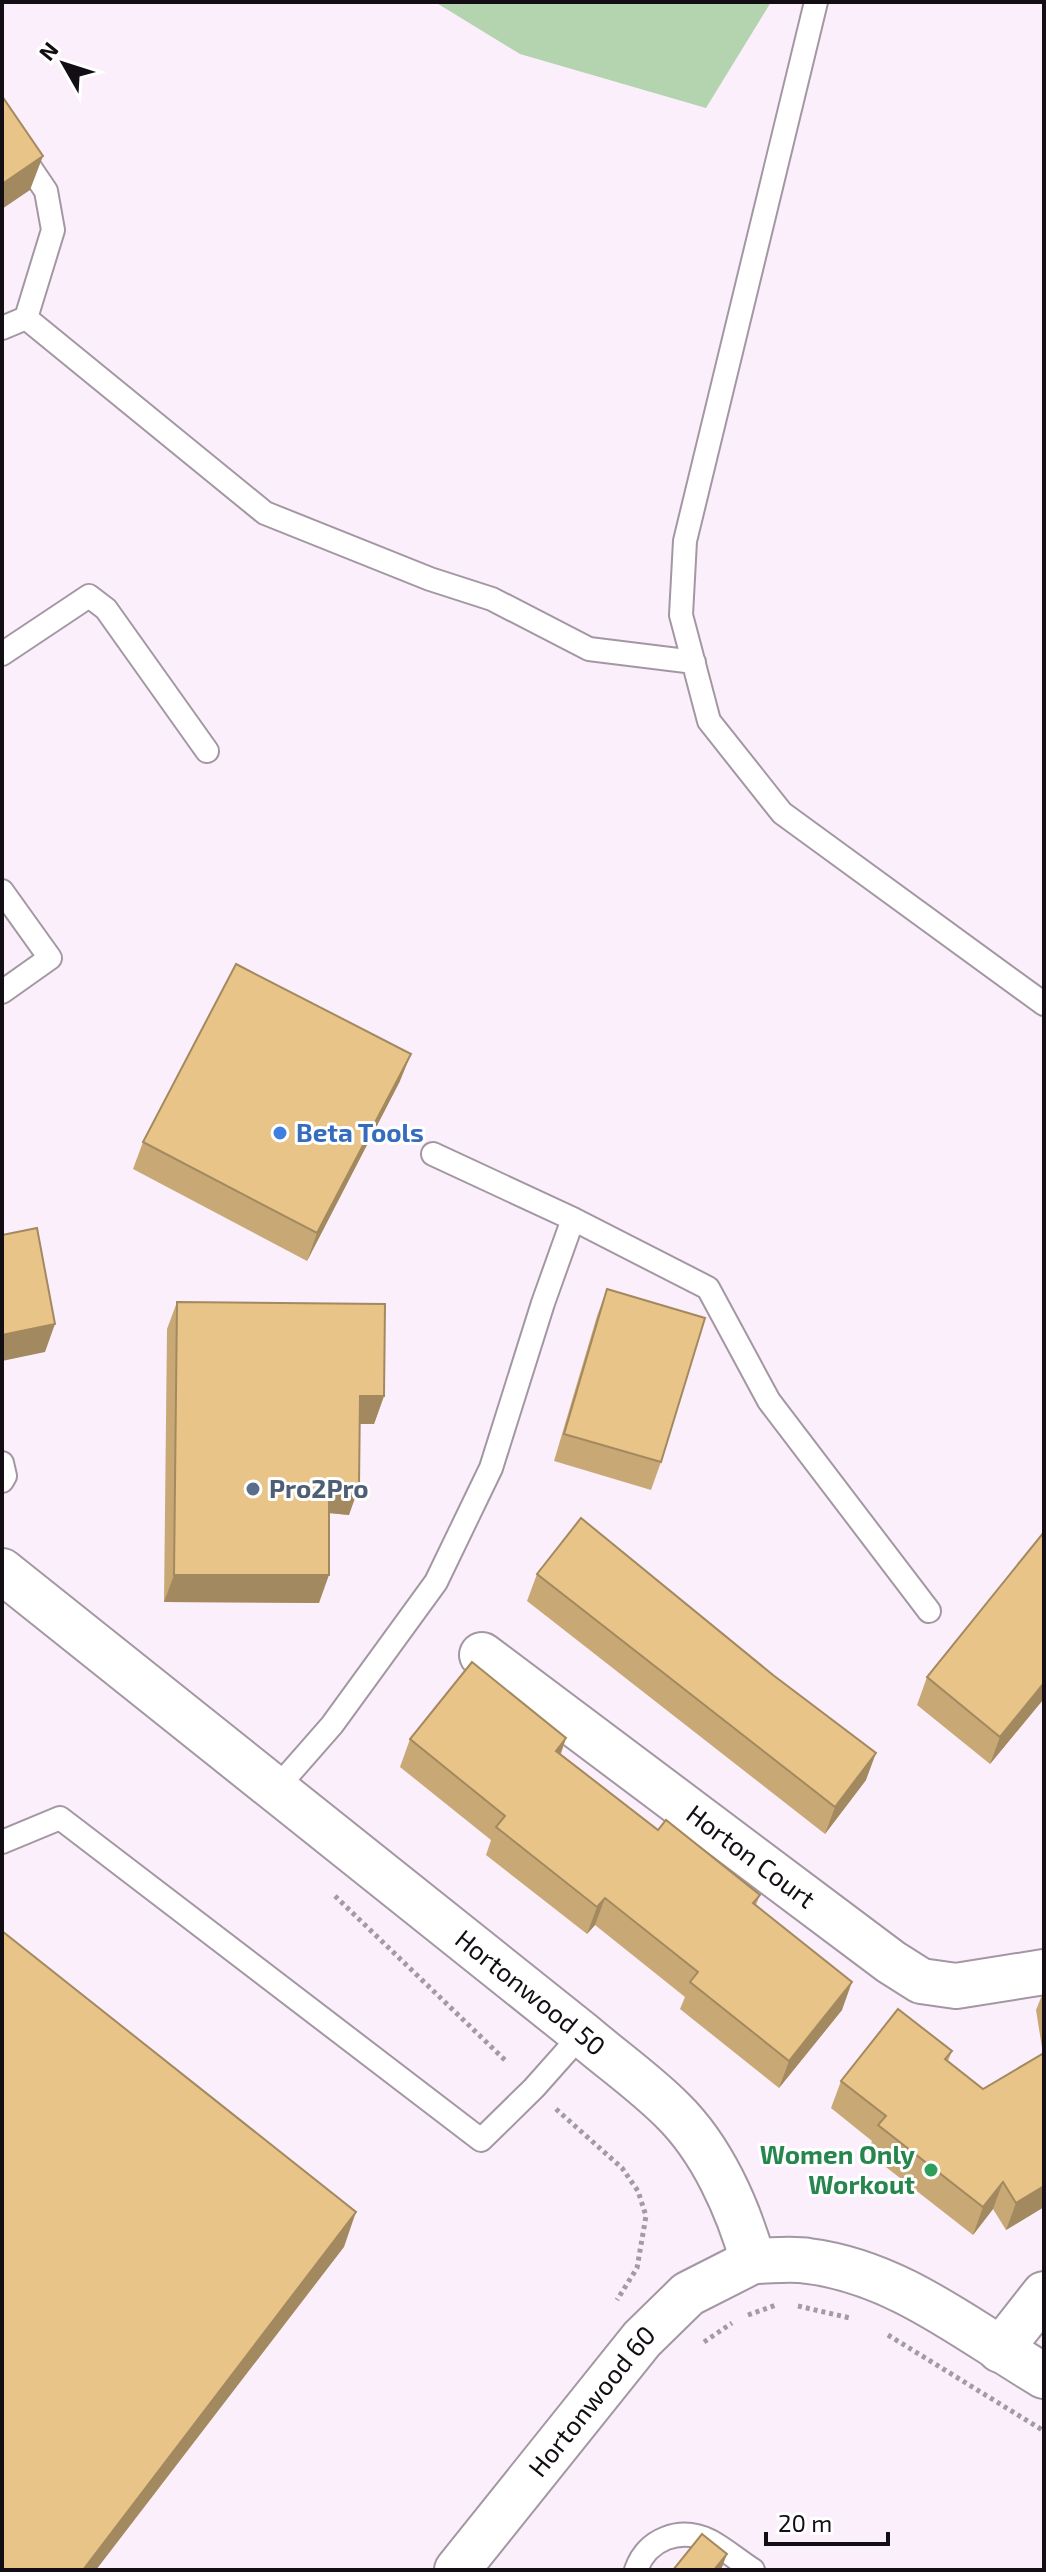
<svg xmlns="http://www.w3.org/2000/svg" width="1046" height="2572" viewBox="0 0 1046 2572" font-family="'Exo 2',sans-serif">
<rect width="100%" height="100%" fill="#fbeffc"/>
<path fill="#b4d3af" d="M435,2h336l-65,106 -186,-54z"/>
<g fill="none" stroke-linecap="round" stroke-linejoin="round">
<defs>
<path id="service" d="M816,2l-131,539 -4,74 28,106 73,92 262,191
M2,126l44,65 7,39 -27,88
M26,318l239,195 165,66 62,20 97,50 105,13
M2,328l24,-10
M2,654l87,-58 17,13 101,142
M2,891l48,67 -48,34
M433,1154l140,65 135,69 61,113 160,210
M2,1463l3,13 -3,5
M275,1790l57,-65 104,-143 55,-114 52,-165 30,-84
M2,1842l58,-24 421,322 53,-52 48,-54
M636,2570c11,-31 44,-44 74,-29 15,8 29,20 43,29"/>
<g id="minor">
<path id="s1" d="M2,1571l580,463c29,25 62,48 90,76 40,39 66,98 81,151 18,0 38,-3 55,0 90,11 160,70 236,115"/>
<path id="s2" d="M482,1655l409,307 30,19 35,5 88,-14"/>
<path d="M1000,2350l44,-56"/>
<path id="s3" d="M457,2570l185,-231 46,-45 65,-33"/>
</g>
</defs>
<use href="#service" stroke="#a397a3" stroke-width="26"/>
<use href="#minor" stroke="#a397a3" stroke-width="48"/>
<path stroke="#a39aa4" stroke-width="5" stroke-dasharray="4 4" stroke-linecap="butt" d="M335,1896l172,166
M556,2109l66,59 16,23 8,25 -9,52 -20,32
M798,2306l52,12
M748,2315l28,-10
M888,2335l156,96
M704,2342l28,-19"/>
<use href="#service" stroke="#fff" stroke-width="22"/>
<use href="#minor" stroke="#fff" stroke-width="44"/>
</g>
<path fill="#c8a975" d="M400,1081l-93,180 -174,-92 10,-27z
M607,1289l54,173 -10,28 -97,-29 43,-145z
M177,1302l207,94 -10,28h-14l-11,91 -20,-2 -10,90 -155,-1 3,-273z
M1044,1532v171l-2,-2 -52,63 -73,-59 10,-28z
M537,1574l329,206 -41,54 -298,-233z
M566,1738l-5,16 97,76 102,65 -4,10 86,105 -63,78 -99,-79 5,-12 -90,-72 -8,9 -101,-79 5,-15 -91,-73 10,-28z
M1044,1990v217l-38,23 -13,-21 -20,26 -105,-82 4,-12 -41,-33 10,-27 111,-30 -4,10 35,28 60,-35 -7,-44z"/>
<path fill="#a3895f" d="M43,156l-13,34 -28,19v-25z
M411,1054l-11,27 -93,180 10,-28z
M55,1324l-10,28 -43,9v-26z
M360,1396h24l-10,28h-24z
M329,1485l30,2 -10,28 -30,-3z
M174,1575h155l-10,28 -155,-1z
M1044,1683v12l-2,6 -52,63 10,-27z
M566,1738l-10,27v-14z
M876,1753l-10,27 -41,54 10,-27z
M605,1898l-10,27 -8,9 10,-27z
M852,1982l-10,28 -63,78 10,-27z
M1003,2182l-10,27 -20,26 10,-28z
M1044,2186v21l-38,23 10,-27z
M356,2212l-12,35 -248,323h-13z
M727,2554l-6,16h-7z"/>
<path fill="#e9c488" stroke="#a3895f" stroke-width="2" d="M2,96l41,60 -41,28z
M236,964l175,90 -94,179 -174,-91z
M37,1228l18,96 -53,11v-100z
M607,1289l98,29 -44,144 -97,-28z
M177,1302l208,2 -1,92h-24l-1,91 -30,-2v90h-155z
M581,1518l192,157 103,78 -41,54 -298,-233z
M1044,1532v151l-44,54 -73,-60z
M472,1662l94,76 -10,13 102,79 8,-10 94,75 -7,8 99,79 -63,79 -99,-79 8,-10 -93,-74 -8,9 -101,-80 9,-11 -95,-77z
M2,1931l354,281 -273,358h-81z
M898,2009l54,42 -7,8 38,30 61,-36v133l-28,17 -13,-21 -20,25 -105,-82 8,-9 -45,-35z
M702,2534l25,20 -13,16h-41z"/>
<circle fill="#3f7fe0" stroke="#fff" stroke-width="3" cx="280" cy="1133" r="8"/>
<circle fill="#5c6f8a" stroke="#fff" stroke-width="3" cx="253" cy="1489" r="8"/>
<circle fill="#2e9e5b" stroke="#fff" stroke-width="3" cx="931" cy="2170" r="8"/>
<g text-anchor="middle" stroke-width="6" stroke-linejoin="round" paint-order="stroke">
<g font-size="26" font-weight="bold" fill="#366cbe" stroke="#fff" text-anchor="start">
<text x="296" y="1142">Beta Tools</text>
</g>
<g font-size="26" font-weight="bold" fill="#4e5e75" stroke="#fff" text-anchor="start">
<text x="269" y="1498">Pro2Pro</text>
</g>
<g font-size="26" fill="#120e13" stroke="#fff">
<text dy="9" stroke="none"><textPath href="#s2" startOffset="336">Horton Court</textPath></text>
<text dy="9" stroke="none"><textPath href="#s1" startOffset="676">Hortonwood 50</textPath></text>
<text dy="9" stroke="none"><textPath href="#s3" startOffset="216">Hortonwood 60</textPath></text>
</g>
<g font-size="26" font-weight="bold" fill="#27864d" stroke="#fff" text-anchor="end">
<text x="915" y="2164">Women Only<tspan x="915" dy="30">Workout</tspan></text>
</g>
</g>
<rect width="1046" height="2572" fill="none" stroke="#120e13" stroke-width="8"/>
<g transform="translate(64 64) rotate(309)" stroke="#ffffff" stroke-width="6" paint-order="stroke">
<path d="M0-6L14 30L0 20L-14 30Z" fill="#120e13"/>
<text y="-12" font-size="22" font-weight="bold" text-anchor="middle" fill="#120e13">N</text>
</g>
<path d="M766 2532v12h122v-12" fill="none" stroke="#120e13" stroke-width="4"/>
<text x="778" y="2532" font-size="24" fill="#120e13" stroke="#ffffff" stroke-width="6" paint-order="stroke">20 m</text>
</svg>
